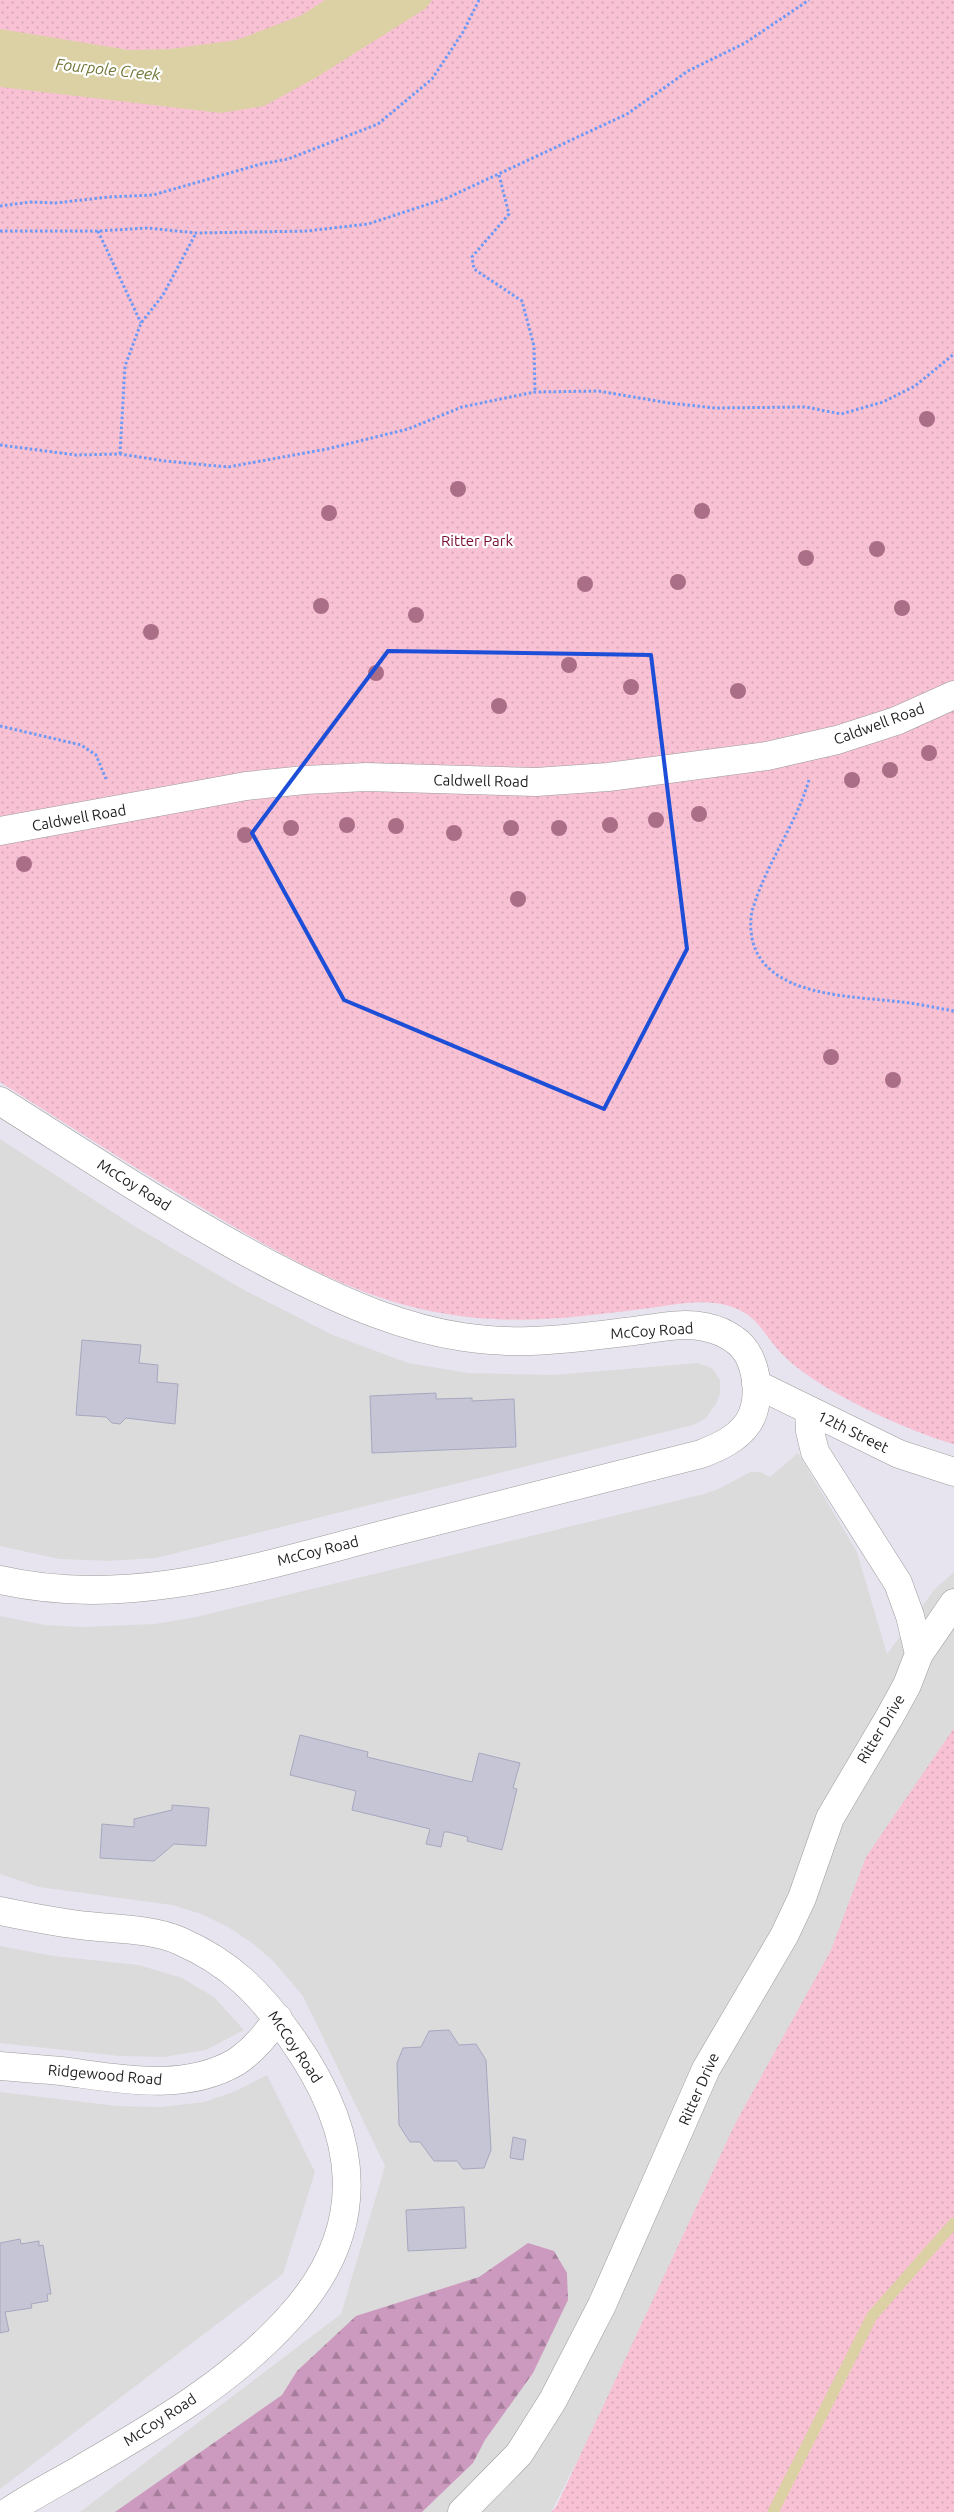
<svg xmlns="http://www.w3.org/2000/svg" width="954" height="2512" viewBox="0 0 954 2512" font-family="Ubuntu,sans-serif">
<defs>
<pattern id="forest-firs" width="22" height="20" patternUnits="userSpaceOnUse" patternTransform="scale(1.25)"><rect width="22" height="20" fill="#cd9abf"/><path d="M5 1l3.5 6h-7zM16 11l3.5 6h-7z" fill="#a67d9b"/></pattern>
<pattern id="park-dots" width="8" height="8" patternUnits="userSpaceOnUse" patternTransform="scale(1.25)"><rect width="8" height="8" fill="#f8c2d4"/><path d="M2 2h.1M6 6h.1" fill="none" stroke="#d4a6b6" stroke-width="1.8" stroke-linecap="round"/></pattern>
</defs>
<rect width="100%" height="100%" fill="#e7e4ef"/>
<path fill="#dbdbdc" d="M0,1139l134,87 110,64 89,45 75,28 60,10 85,2 145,-12 14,5 8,12v14l-4,10 -11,15 -12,6 -537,133 -47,3 -50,-2 -59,-13z
M798,1453l59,99 30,102 48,-65 19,-17v156l-403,784h-471l261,-198 44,-148 -82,-170 -30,-35 -21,-18 -24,-16 -27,-13 -29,-9 -133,-18 -39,-13v-258l45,9 36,2 74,-3 41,-7 508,-123 14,-5 33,-17h9l10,5z
M0,1946l54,10 85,9 43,13 32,19 30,33 -38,20 -42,7 -45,-1 -119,-13z
M267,2075l48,97 -32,102 -283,215v-397l117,14 44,1 43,-5 32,-11z"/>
<path fill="url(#forest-firs)" d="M528,2243l26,8 13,22 1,27 -35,73 -48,67 -12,23 -51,49h-307l167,-117 15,-24 59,-55 123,-39z"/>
<path fill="url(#park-dots)" d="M0,0h954v1444c-47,-13 -134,-53 -169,-87 -23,-22 -24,-42 -59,-52 -27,-7 -57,1 -84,4 -49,6 -99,13 -149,10 -115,-6 -198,-56 -294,-113 -67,-40 -133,-82 -199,-124z
M954,1728v784h-403l5,-5 179,-383 96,-174 35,-93z"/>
<path fill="#dcd1a5" d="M325,0h107l-7,9 -108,68 -53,29 -43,7 -221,-26v-58l129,21 41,-1 67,-9 65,-25z"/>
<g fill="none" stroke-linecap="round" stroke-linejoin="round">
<path stroke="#dcd1a5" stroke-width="11" d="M773,2512l99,-196 82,-93"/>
</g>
<path fill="#c5c5d5" stroke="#a7a7c0" d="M82,1340l59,5 -2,18 19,2 -1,17 21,2 -3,40 -49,-6 -6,6 -8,-1 -6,-6 -30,-2z
M436,1393v6l36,-1v3l42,-2 2,48 -144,6 -2,-57z
M300,1735l68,17 -1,5 105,25 7,-29 41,10 -7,25 4,1 -15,61 -35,-9 1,-4 -20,-5h-4l-3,15 -15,-3 4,-15 -78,-19 4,-19 -66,-16z
M172,1805l37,3 -3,38 -32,-2 -20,17 -54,-3 2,-34 32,3v-8l38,-9z
M449,2030l10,15 17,-1 10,16 5,90 -7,18 -21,1 -6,-8h-23l-14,-19h-10l-11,-17 -2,-62 6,-15 18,-1 8,-16z
M513,2137l13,3 -3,20 -13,-2z
M464,2207l2,41 -58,3 -2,-41z
M20,2239l1,5 18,-3v5l4,-1 8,49h-4l1,7 -17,3 1,4 -27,4 4,19 -9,2v-90z"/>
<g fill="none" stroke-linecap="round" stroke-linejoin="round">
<defs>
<path id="minor" d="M0,831l246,-45 59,-6 61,-3 170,5 72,-5 159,-21 70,-16 59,-19 58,-26
M0,1101c97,61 192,125 294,176 54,27 109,51 169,60 22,3 45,5 67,4 34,-1 69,-6 104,-10 22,-3 48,-9 71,-4 10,2 22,7 30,13 23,16 28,60 13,83 -11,16 -29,24 -47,31 -100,26 -200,51 -300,76 -130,33 -267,81 -401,50
M756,1384l143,70 55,18
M809,1410l1,21 5,21 83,131 12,33 9,38
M0,1911c29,6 58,12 88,15 29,3 65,3 92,15 50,22 79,51 110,95 69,96 83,191 -2,283 -58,64 -133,107 -207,150 -24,14 -50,27 -73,43
M0,2066c20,2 41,3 61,5 56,7 122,22 175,-9 17,-11 30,-27 42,-44
M462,2512l57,-58 34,-54 49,-95 104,-236 78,-133 18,-38 28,-80 60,-102 17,-31 12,-31 35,-51"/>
</defs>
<use href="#minor" stroke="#9b9b9b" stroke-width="29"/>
<path stroke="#6d99f7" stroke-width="3" stroke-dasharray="2.5 2.5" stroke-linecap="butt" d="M499,175l10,39 -37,43 2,12 48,32 12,45 1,46
M0,206l31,-4 24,1 54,-6 44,-2 108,-31 27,-5 90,-35 54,-45 31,-47 16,-32
M0,231h98l49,-3 49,5 59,-1 52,-1 61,-7 79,-26 180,-84 61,-43 57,-28 64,-43
M98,231l43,92
M0,445l76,10 44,-1 45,7 63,6 99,-18 81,-20 54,-22 73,-15 63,-1 71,12 46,5 91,-1 35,7 42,-12 32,-16 39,-32
M120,454l5,-88 16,-43 22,-28 33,-62
M0,726l81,19 15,10 10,24
M809,780c-13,44 -41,81 -55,125 -4,10 -4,22 -2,33 12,60 102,58 150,64 17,2 35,6 52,9"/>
<use href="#minor" stroke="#fff" stroke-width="28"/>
</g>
<g fill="#ab6e87">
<circle cx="927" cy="419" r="8"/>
<circle cx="458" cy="489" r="8"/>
<circle cx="702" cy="511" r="8"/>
<circle cx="329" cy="513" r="8"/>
<circle cx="877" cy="549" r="8"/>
<circle cx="806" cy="558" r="8"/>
<circle cx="678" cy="582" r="8"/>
<circle cx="585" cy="584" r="8"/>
<circle cx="321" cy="606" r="8"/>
<circle cx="902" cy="608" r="8"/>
<circle cx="416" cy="615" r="8"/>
<circle cx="151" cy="632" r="8"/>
<circle cx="569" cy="665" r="8"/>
<circle cx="376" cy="673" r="8"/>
<circle cx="631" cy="687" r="8"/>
<circle cx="738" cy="691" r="8"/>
<circle cx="499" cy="706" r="8"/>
<circle cx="929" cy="753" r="8"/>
<circle cx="890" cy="770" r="8"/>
<circle cx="852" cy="780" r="8"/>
<circle cx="699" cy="814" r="8"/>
<circle cx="656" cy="820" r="8"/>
<circle cx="347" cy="825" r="8"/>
<circle cx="610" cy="825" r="8"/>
<circle cx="396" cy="826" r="8"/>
<circle cx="291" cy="828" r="8"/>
<circle cx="511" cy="828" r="8"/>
<circle cx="559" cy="828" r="8"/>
<circle cx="454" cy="833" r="8"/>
<circle cx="245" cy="835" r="8"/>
<circle cx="24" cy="864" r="8"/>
<circle cx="518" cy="899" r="8"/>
<circle cx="831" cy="1057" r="8"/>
<circle cx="893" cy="1080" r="8"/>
</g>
<path fill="none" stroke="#1d4ed8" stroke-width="4" stroke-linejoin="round" d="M388,651l263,4 36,294 -83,160 -260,-109 -92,-167z"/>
<g text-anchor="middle" stroke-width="4.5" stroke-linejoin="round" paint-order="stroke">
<g font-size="15" fill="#7a0d32" stroke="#fff">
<text x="477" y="546">Ritter Park</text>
</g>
<g font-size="15" fill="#1e1e1e" stroke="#fff">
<text transform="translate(879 724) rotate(-20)" y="5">Caldwell Road</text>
<text transform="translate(481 781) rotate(1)" y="5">Caldwell Road</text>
<text transform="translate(79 818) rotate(-10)" y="5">Caldwell Road</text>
<text transform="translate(134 1185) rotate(32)" y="5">McCoy Road</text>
<text transform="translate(652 1331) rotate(-4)" y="5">McCoy Road</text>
<text transform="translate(853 1432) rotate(26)" y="5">12th Street</text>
<text transform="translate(318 1551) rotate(-14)" y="5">McCoy Road</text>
<text transform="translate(881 1729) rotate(-59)" y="5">Ritter Drive</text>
<text transform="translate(295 2047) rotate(56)" y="5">McCoy Road</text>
<text transform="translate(105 2075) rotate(5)" y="5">Ridgewood Road</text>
<text transform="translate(699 2089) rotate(-66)" y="5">Ritter Drive</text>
<text transform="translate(160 2420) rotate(-33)" y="5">McCoy Road</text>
</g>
<g font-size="16" font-style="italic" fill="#717637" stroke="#fff">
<text transform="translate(108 69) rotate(6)" y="6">Fourpole Creek</text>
</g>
</g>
</svg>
